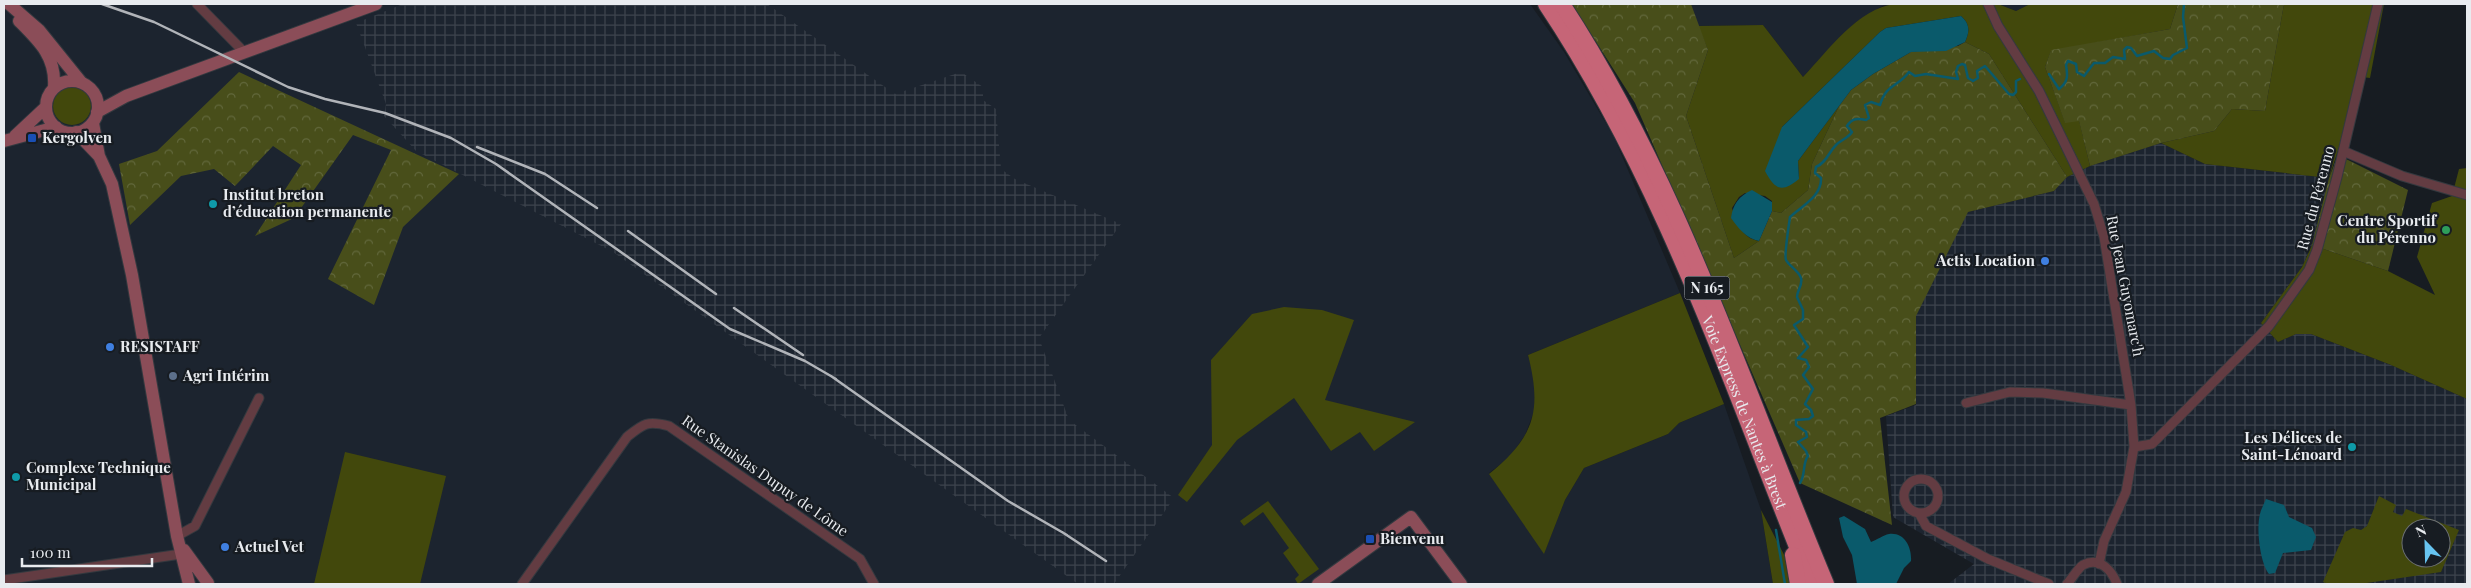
<svg xmlns="http://www.w3.org/2000/svg" width="2471" height="588" viewBox="0 0 2471 588" font-family="'Playfair Display',serif">
<defs>
<pattern id="industrial-grid" width="8" height="8" patternUnits="userSpaceOnUse" patternTransform="scale(1.25)"><rect width="8" height="8" fill="#1c242f"/><path d="M0 4h8M4 0v8" fill="none" stroke="#3d444d"/></pattern>
<pattern id="forest-crowns" width="20" height="18" patternUnits="userSpaceOnUse" patternTransform="scale(1.25)"><rect width="20" height="18" fill="#484e1a"/><path d="M2 6a3 3 0 1 1 6 0M12 15a3 3 0 1 1 6 0" fill="none" stroke="#62683c"/></pattern>
</defs>
<rect width="100%" height="100%" fill="#171c22"/>
<path fill="#1c242f" d="M4,4h1526l34,48 50,85 66,156 -152,62 7,26v28l-10,26 -15,22 -21,16 55,80 21,-53 19,-32 84,-34 11,-11 45,-19 37,106 12,74h-1769z
M1691,4h204l-11,1 -29,18 -52,54 -40,-52 -65,1z
M1998,4h32l-14,7z"/>
<path fill="url(#industrial-grid)" fill-rule="evenodd" d="M403,4h364l128,90 66,-22 22,15v13l13,9 5,60 14,10 106,45 -82,114 30,82 105,78 -60,86h-36l-465,-332 -197,-101 -32,-35 2,-12 -30,-81z
M2161,143l44,21 124,14 -17,67 -10,22 -41,56 17,19 18,-8h15l80,31 76,34v185h-519l26,-20 -81,-47 -7,-101 30,-11 -1,-95 49,-97 90,-22 13,-14 23,-11zM2411,528h30v30h-30z"/>
<path fill="#42480c" fill-rule="evenodd" d="M1895,4h103l18,7 14,-7h148l-8,25 -119,22 -6,16 20,55 14,-2 11,46 -23,11 -78,-123 -24,-12c5,-11 5,-18 -4,-26l-75,12 -6,4 -98,95 17,52 -1,-18 41,-55 -27,58 -4,26 -27,23 -9,-2v-10l-7,-5 -20,-3 -6,4 -7,11c5,15 10,30 27,33l-25,17 -48,-142 22,-66 -10,-24 65,-1 40,52c25,-26 55,-69 92,-73z
M2284,4h100l-14,74 -14,-2 -10,50 -17,52 -124,-14 -44,-21 53,-12 18,-22 33,2z
M53 106a19 19 0 1 1 38 0a19 19 0 1 1-38 0Z
M2467,168v231l-76,-34 -80,-31h-15l-18,8 -17,-19 41,-56 10,-22 76,26 47,24 -18,-38 15,-54 20,-7 7,-27z
M1680,293l44,111 -45,19 -11,11 -84,34 -19,32 -21,54 -55,-80c46,-37 53,-64 39,-119z
M1284,307l38,3 32,10 -29,80 90,22 -41,29 -14,-19 -29,19 -37,-53 -57,42 -50,62 -9,-7 34,-50 -1,-85 41,-46z
M345,452l101,24 -26,108h-106z
M2379,496l17,9 -3,7 9,4 4,-7 53,21 -18,42 -81,12h-32l-5,-2 22,-50 8,-4 8,2 6,-4zM2411,528h30v30h-30z
M1268,501l51,68 -21,15 -3,-5 4,-4 -16,-22 6,-5 -26,-36 -19,14 -4,-5z
M1761,510l38,74h-26z"/>
<path fill="url(#forest-crowns)" d="M1572,4h119l17,46 -22,66 48,142 25,-17 13,-30 9,2 27,-23 4,-26 27,-58 12,-16 22,-16 38,-22 47,-6 7,-4 24,12 78,123 -13,14 -86,21 -52,104v88l-36,14 12,107 -92,-42 -165,-380z
M2178,4h106l-19,107 -33,-2 -18,22 -53,12 -71,23 -11,-45 -14,2 -20,-56 6,-17 119,-21z
M239,72l220,102 -56,53 -29,78 -46,-26 63,-129 -38,-15 -59,83 -39,18 46,-71 -28,-19 -38,40 -21,-17 -33,7 -51,49 -11,-61 38,-13z
M2338,155l70,35 -20,81 -76,-26 17,-67z"/>
<path fill="#0a5a6b" d="M1961,16c9,8 9,15 4,26l-19,9 -35,1 -38,22 -22,16 -53,71 1,18c-17,14 -24,11 -34,-8l17,-44 98,-95 6,-4z
M1752,190l20,12v9l-13,30c-12,-2 -21,-13 -28,-23 2,-14 8,-22 21,-28z
M2266,499l18,6 5,12 23,11 4,9 -5,13 -28,3 -8,20 -6,1c-9,-11 -13,-46 -9,-60 1,-5 4,-10 6,-15z
M1844,516l21,13 6,13c6,-2 12,-7 18,-8 16,-2 23,14 22,27l-7,7 -8,16h-39l-5,-29 -9,-18 -4,-19z"/>
<g fill="none" stroke-linecap="round" stroke-linejoin="round">
<path stroke="#0a5a6b" stroke-width="2.5" d="M2049,74l10,15c9,-7 9,-13 7,-24l2,-4 8,3 1,8 7,4 10,-13h11l8,-6 12,2 -1,-9 3,-3 4,1 6,8 17,-5 9,7 7,1 3,-4 14,-7 -4,-31 1,-13
M1800,483c6,-9 2,-19 8,-27l-2,-5 -8,-9 9,-5 -1,-5 -10,-7v-5l13,-1 4,-3 -2,-6 -6,-6 8,-15 -10,-14 6,-8 -3,-7 -8,-2 10,-11 -14,-22 9,-6v-9l-6,-13c0,-7 6,-12 4,-19 -2,-7 -12,-12 -15,-18 -2,-4 3,-36 4,-43 12,-11 32,-21 31,-39l-6,-5 1,-6c11,-5 12,-14 20,-22 5,-5 12,-7 16,-13l-5,-6c5,-8 11,-8 19,-6l3,-2 -4,-13 6,-3 9,3c6,-21 18,-18 29,-33l6,4 11,-2 32,5 -2,-7 2,-6 4,-2 3,1 3,13 5,3 5,-3 -1,-7 8,-5 24,28 4,1 3,-3v-11l4,-2
M1776,530l9,54"/>
<defs>
<path id="street" d="M197,4l47,48
M1988,4l10,22 41,65 55,113 10,33 27,168 3,42 -8,45 -22,49 -5,23
M2343,151l59,25 65,19
M1966,403l44,-11 33,1 88,12
M2134,447l18,-3 117,-118 40,-56 8,-20 20,-73 41,-173
M1904 496a17 17 0 1 1 34 0a17 17 0 1 1-34 0Z
M1919,513l7,13 62,33 61,25
M177,536l18,-10 64,-128
M4,580l177,-26
M522,584l105,-147c16,-13 20,-17 42,-11l191,133 14,25
M2067,584c5,-5 10,-15 16,-19 17,-9 29,6 34,19"/>
<path id="secondary" d="M9,4l30,26 42,52
M19,21c21,21 37,36 35,66
M46 107a26 26 0 1 1 52 0a26 26 0 1 1-52 0Z
M97,112l29,-16 250,-92
M93,123l6,33 13,28 20,91 45,261 12,48
M76,132l23,24
M15,136l31,-29
M4,141l52,-14
M184,550l24,33
M1318,584l93,-67 50,67"/>
<g id="highway">
<path id="s1" d="M1546,4c119,178 186,384 266,580"/>
<path d="M1562,4c117,179 182,384 264,580"/>
<path d="M1793,555l5,29"/>
</g>
</defs>
<use href="#street" stroke="#34393f" stroke-width="11"/>
<use href="#secondary" stroke="#34393f" stroke-width="14"/>
<use href="#highway" stroke="#34393f" stroke-width="18"/>
<use href="#street" stroke="#633c42" stroke-width="9"/>
<use href="#secondary" stroke="#8b4d58" stroke-width="12"/>
<use href="#highway" stroke="#c66577" stroke-width="16"/>
<path stroke="#b1b4b9" stroke-width="2.5" d="M102,4l52,18 134,65 37,12 60,14 66,25 45,26 234,165 75,32 31,18
M477,147l68,27 52,34
M628,231l88,63
M734,308l69,47
M831,376l177,125 59,34
M1062,532l44,29"/>
</g>
<g fill="#1a4fb4" stroke="#171c22" stroke-width="2">
<rect x="27" y="133" width="10" height="10" rx="2.5"/>
<rect x="1365" y="534" width="10" height="10" rx="2.5"/>
</g>
<g fill="#0f9aa8" stroke="#171c22" stroke-width="2">
<circle cx="213" cy="204" r="5"/>
<circle cx="2352" cy="447" r="5"/>
<circle cx="16" cy="477" r="5"/>
</g>
<circle fill="#2e9e5b" stroke="#171c22" stroke-width="2" cx="2446" cy="230" r="5"/>
<g fill="#3f7fe0" stroke="#171c22" stroke-width="2">
<circle cx="2045" cy="261" r="5"/>
<circle cx="110" cy="347" r="5"/>
<circle cx="225" cy="547" r="5"/>
</g>
<circle fill="#5c6f8a" stroke="#171c22" stroke-width="2" cx="173" cy="376" r="5"/>
<g text-anchor="middle" stroke-width="4.5" stroke-linejoin="round" paint-order="stroke">
<rect fill="#171c22" stroke="#a9adb2" stroke-width="1" x="1684.5" y="276.5" width="45" height="23" rx="4"/>
<g font-size="14" font-weight="bold" fill="#e8ebef">
<text x="1707" y="293">N 165</text>
</g>
<g font-size="15" font-weight="bold" fill="#e8ebef" stroke="#171c22" text-anchor="start">
<text x="42" y="143">Kergolven</text>
<text x="223" y="200">Institut breton<tspan x="223" dy="17">d’éducation permanente</tspan></text>
<text x="2436" y="226" text-anchor="end">Centre Sportif<tspan x="2436" dy="17">du Pérenno</tspan></text>
<text x="2035" y="266" text-anchor="end">Actis Location</text>
<text x="120" y="352">RESISTAFF</text>
<text x="183" y="381">Agri Intérim</text>
<text x="2342" y="443" text-anchor="end">Les Délices de<tspan x="2342" dy="17">Saint-Lénoard</tspan></text>
<text x="26" y="473">Complexe Technique<tspan x="26" dy="17">Municipal</tspan></text>
<text x="1380" y="544">Bienvenu</text>
<text x="235" y="552">Actuel Vet</text>
</g>
<g font-size="15" fill="#e8ebef" stroke="#171c22">
<text transform="translate(2316 198) rotate(-75)" y="5">Rue du Pérenno</text>
<text transform="translate(2125 286) rotate(79)" y="5">Rue Jean Guyomarc'h</text>
<text dy="5" stroke="none"><textPath href="#s1" startOffset="455">Voie Express de Nantes à Brest</textPath></text>
<text transform="translate(765 476) rotate(35)" y="5">Rue Stanislas Dupuy de Lôme</text>
</g>
</g>
<rect width="2471" height="588" fill="none" stroke="#e8ebef" stroke-width="10"/>
<g transform="translate(2426 543) rotate(337)"><circle r="24" fill="#171c22" stroke="#6b6f74"/>
<path d="M0-4L9 19L0 12L-9 19Z" fill="#67c4f0"/>
<text y="-8" font-size="14" font-weight="bold" text-anchor="middle" fill="#e8ebef">N</text>
</g>
<path d="M22 558v8h130v-8" fill="none" stroke="#e8ebef" stroke-width="2.5"/>
<text x="30" y="558" font-size="15" fill="#e8ebef" stroke="#171c22" stroke-width="4" paint-order="stroke">100 m</text>
</svg>
